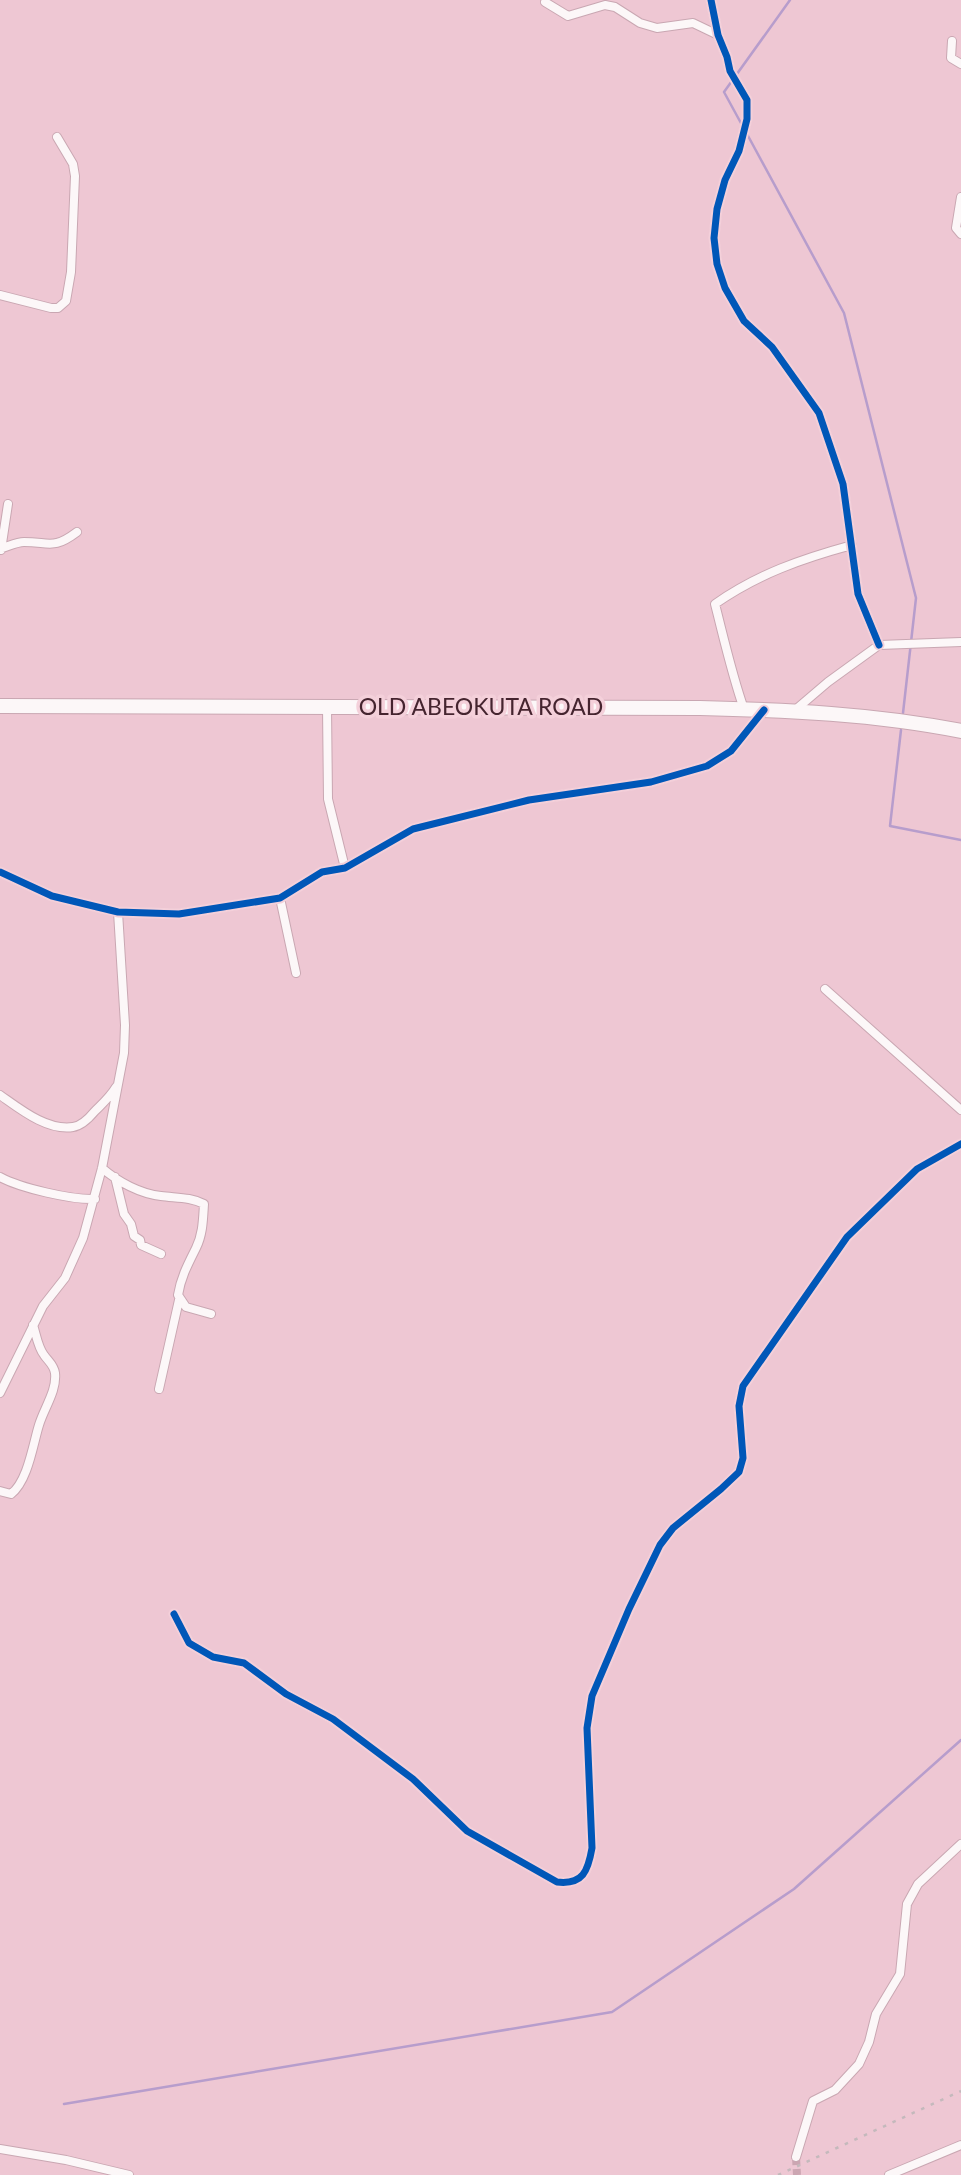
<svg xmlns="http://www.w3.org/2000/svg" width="961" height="2175" viewBox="0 0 961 2175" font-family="Lato,sans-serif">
<rect width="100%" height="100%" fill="#eec7d3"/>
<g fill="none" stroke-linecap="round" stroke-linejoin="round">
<path stroke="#b79dcc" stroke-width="2.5" d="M742,125l-18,-33 66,-92
M747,134l97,179 72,285 -13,115
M901,730l-11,96 71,14
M64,2104l548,-92 182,-123 167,-149"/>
<path stroke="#cca6b2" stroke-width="8" stroke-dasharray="8 4" stroke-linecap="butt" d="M796,2157l1,18"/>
<defs>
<path id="street" d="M711,0l7,35 9,22 3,14 17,29v19l-8,32 -14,29 -8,29 -3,29 3,26 8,24 19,33 28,26 47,66 24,71 15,110 21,51
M545,2l23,14 37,-11 10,2 25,16 17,5 36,-5 25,12
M952,41l-1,17 10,6
M961,197l-5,31 5,6
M0,295l51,13h7l8,-7 5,-29 4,-96 -2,-12 -16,-27
M2,548c7,-2 15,-6 22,-6 26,0 29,8 53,-10
M1,550l7,-46
M327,707l1,92 17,69
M744,709c-12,-34 -20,-70 -29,-105 43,-30 86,-45 137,-59
M794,711l34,-29 51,-37 82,-3
M0,872l52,24 66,16 61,2 101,-16 42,-26 23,-4 68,-39 116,-29 122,-18 56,-16 24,-15 33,-41
M280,898l16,75
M825,989l136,121
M0,1095c20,14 47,36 73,32 8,-1 17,-10 22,-16 8,-8 15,-14 21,-24
M102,1168c16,14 39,26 59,28 15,2 30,1 43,8 -1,15 -1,30 -8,44 -8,16 -15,29 -18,47l8,12 25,7
M0,1177c20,11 72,23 95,22
M115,1177l9,37 7,10 3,12 6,4 1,5 20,9
M159,1389l20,-89
M0,1393l43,-87 22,-28 18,-40 19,-70 22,-115 1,-28 -7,-113
M0,1491l11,3c17,-13 22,-50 28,-69 5,-17 18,-34 16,-52 -1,-8 -7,-12 -11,-18 -6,-7 -8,-21 -11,-30
M174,1614l15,29 24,14 31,6 42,31 47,25 80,60 54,52 90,51c26,3 31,-11 35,-34l-5,-120 5,-32 37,-87 31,-64 13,-17 48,-39 18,-17 4,-14 -4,-52 4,-20 104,-149 70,-68 44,-25
M0,2149l66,11 63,15
M796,2157l17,-56 22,-11 24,-26 10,-22 7,-28 24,-40 7,-70 11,-20 43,-40
M889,2175l72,-30"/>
<path id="highway" d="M0,706l700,2c87,2 175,6 261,23"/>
</defs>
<use href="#street" stroke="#c9a7b2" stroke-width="10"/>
<use href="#highway" stroke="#c9a7b2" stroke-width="16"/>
<use href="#street" stroke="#fcf7f8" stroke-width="8"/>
<use href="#highway" stroke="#fcf7f8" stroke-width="14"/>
<path stroke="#c4b9bc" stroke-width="2.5" stroke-dasharray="3.5 7" stroke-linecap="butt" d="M778,2175l183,-84"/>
<defs>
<path id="cycleway" d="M711,0l7,35 9,22 3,14 17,29v19l-8,32 -14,29 -8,29 -3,29 3,26 8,24 19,33 28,26 47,66 24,71 15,110 21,51
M0,872l52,24 66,16 61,2 101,-16 42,-26 23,-4 68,-39 116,-29 122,-18 56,-16 24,-15 33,-41
M174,1614l15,29 24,14 31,6 42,31 47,25 80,60 54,52 90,51c26,3 31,-11 35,-34l-5,-120 5,-32 37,-87 31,-64 13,-17 48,-39 18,-17 4,-14 -4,-52 4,-20 104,-149 70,-68 44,-25"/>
</defs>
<use href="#cycleway" stroke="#f4d0da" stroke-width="11"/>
<use href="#cycleway" stroke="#0057b8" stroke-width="7"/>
</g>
<g text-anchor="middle" stroke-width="7" stroke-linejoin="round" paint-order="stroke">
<g font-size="23" fill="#45242f" stroke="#f4d0da">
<text x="481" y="715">OLD ABEOKUTA ROAD</text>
</g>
</g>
</svg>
